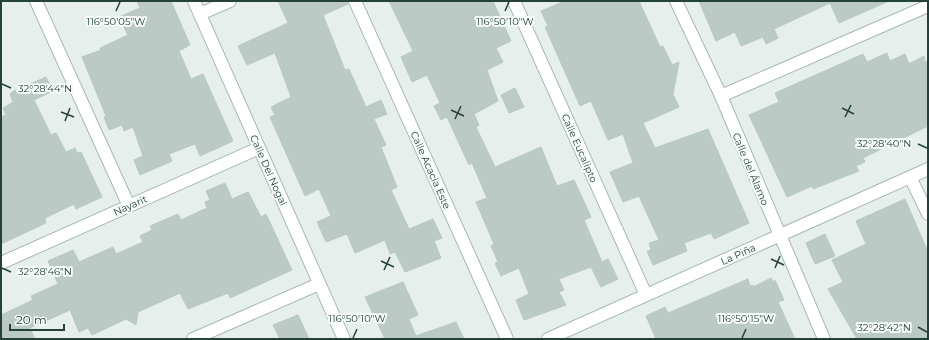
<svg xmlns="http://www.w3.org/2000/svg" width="929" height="340" viewBox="0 0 929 340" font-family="Montserrat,sans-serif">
<rect width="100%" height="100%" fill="#e6efeb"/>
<path fill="#bbcac4" stroke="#b8c9c2" d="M137,1h34l19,44 -11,6 12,28 12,-5 30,67 -33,15 -5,-12 -26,10 3,7 -32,14 -6,-15 9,-4 -10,-29 -9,4 -2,-6 -13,5 -5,-13 2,-1 -24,-59 19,-7 -1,-2 28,-13 -9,-18 21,-9z
M278,1h70v3l-25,11 22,55 4,-1 17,38 15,-7 6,14 -13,5 12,26 -5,2 16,40 -6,3 18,39 24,-10 9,19 -8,3 7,17 -36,14 -10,-20 -5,2 -5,-14 -30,13 -8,-19 -21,8 -9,-20 14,-6 -12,-27 -14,7 -35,-79 5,-2 -4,-8 20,-10 -16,-44 -28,12 -9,-19 50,-23z
M389,1h104l18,40 -15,7 7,14 -16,8 11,31 -24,13 5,11 -3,2 19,40 46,-20 16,39 17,-6 17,37 -7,3 18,42 6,-3 10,20 -17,8 -10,-20 -32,12 5,11 -5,2 7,13 -42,15 -8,-20 13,-6 -10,-26 -18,8 -6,-13 3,-1 -7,-16 3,-2 -18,-42 11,-4 -15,-35 -3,2 -22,-48 -6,3 -7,-14 6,-3 -13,-28 -15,7 -11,-25 12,-6z
M565,1h74l21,46 3,-1 9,19 7,-3 -6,32 6,13 -36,16 12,25 53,-19 41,94 -35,16 -3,-6 -27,10 3,8 -34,14 -6,-14 4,-1 -2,-7 10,-3 -20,-44 -16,6 -13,-30 23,-9 -10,-29 -15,6 -17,-39 -11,5 -35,-79 3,-1 -7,-15z
M699,1h190l-50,22 -9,-20 -56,26 4,9 -12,6 -3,-7 -22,9 -6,-14 -19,9z
M887,53l3,8 15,-7 4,10 15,-8 1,6 3,-1v65l-65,32 2,4 -9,4 3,5 -46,18 -1,-3 -25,11 -38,-82 30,-13 -4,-9 88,-39 4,8z
M46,77l7,14 -19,9 17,35 5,-2 10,19 9,-4 2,5 4,-1 21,45 -26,12 -2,-5 -29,14 1,5 -45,21v-127l5,-2 -3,-7 10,-6 -3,-8 2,-2z
M515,88l9,19 -15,6 -8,-18z
M225,183l7,16 16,-7 13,25 5,-3 26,56 -62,28 -2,-5 -40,16 -8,-16 -42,19 -2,13 -10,-6 -34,16 -4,-7 -9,4 -9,-22 -40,18 5,11h-34v-24l32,-15 -2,-4 27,-12 -10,-23 25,-11 6,12 34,-15 3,7 27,-12 -3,-6 12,-6 -2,-4 28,-12 3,6 26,-12 -2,-6 5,-2 -4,-9z
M905,199l23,53v87h-71l-29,-50 15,-7 -11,-22 34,-16 -10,-23z
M825,234l10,22 -20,8 -9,-21z
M771,278l2,4 2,-2 9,20 -6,2 17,37h-139l-10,-23 19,-9 3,6 80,-34 2,7 3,-1v2z
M403,282l15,33 -9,4 7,17 40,-14 8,17h-79l-20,-42z
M298,315l11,24h-29l-7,-14z"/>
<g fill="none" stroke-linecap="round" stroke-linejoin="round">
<defs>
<path id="street" d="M36,1l93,205
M194,1l150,338
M355,1l152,338
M514,1l132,294
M676,1l45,95 103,243
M200,14l30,-13
M721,96l207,-90
M910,177l18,37
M1,263l258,-115
M193,339l126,-55
M548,339l380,-170"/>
</defs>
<use href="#street" stroke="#a8b8b2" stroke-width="14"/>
<use href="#street" stroke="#fff" stroke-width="12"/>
</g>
<path fill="none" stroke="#24423a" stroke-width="1.5" d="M116,11l4,-9M505,11l4,-9M2,84l9,4M842,108l12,6M451,110l13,6M61,112l13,5M845,117l6,-12M455,119l6,-13M65,121l5,-13M918,144l9,4M771,259l13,6M381,261l13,6M2,268l9,4M775,268l5,-12M384,270l6,-13M918,327l9,5M353,338l4,-9M742,338l4,-9"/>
<g text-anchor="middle" stroke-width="4" stroke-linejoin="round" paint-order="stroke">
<g font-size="10" fill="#24423a" stroke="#f7fbf9">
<text transform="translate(580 148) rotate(66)" y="4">Calle Eucalipto</text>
<text transform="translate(751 169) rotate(67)" y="4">Calle del Álamo</text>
<text transform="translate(269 170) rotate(66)" y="4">Calle Del Nogal</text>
<text transform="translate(431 170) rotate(66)" y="4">Calle Acacia Este</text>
<text transform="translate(130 205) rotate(-24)" y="4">Nayarit</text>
<text transform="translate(738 254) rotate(-24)" y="4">La Piña</text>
</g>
</g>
<g font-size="10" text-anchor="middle" fill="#24423a" stroke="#f7fbf9" stroke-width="4" stroke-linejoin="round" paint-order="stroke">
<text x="116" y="25">116°50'05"W</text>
<text x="505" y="25">116°50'10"W</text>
<text x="45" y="92">32°28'44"N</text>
<text x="884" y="147">32°28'40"N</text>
<text x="45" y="275">32°28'46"N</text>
<text x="357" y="322">116°50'10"W</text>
<text x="746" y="322">116°50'15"W</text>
<text x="884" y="331">32°28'42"N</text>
</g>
<rect width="929" height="340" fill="none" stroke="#24423a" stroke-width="4"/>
<path d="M10 324v6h54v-6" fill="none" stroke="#24423a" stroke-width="2"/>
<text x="16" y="324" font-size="12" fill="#24423a" stroke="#f7fbf9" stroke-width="3" paint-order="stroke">20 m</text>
</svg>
